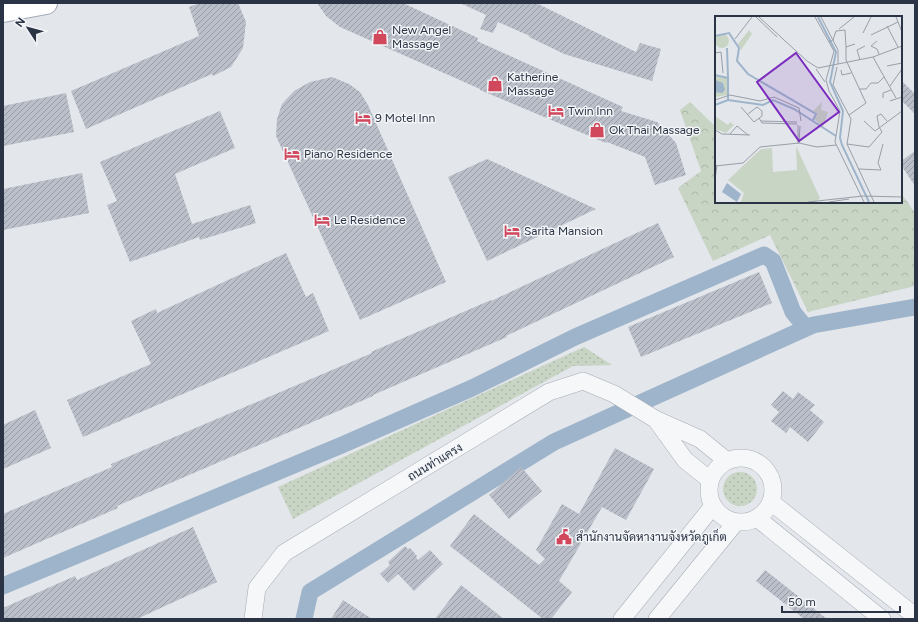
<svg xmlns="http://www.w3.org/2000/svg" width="918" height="622" viewBox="0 0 918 622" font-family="Figtree,Sarabun,sans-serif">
<defs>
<pattern id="green-dots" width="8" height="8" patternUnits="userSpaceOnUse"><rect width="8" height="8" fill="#c8d5c4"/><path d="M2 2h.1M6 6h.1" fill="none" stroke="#acb7aa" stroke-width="1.8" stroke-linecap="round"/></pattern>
<pattern id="forest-crowns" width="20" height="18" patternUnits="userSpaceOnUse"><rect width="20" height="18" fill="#c8d5c4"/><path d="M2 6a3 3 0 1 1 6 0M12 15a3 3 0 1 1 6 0" fill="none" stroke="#acb7aa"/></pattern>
<pattern id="building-hatch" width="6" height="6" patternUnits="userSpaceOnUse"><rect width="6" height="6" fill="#babfc9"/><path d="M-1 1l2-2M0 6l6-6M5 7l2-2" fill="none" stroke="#979ca5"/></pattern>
</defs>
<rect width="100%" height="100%" fill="#e3e6eb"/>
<path fill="url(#green-dots)" d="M584,347l28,18 -39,1 -280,153 -15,-32z
M723 489a17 17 0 1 1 34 0a17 17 0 1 1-34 0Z"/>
<path fill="url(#forest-crowns)" d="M690,102l26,25v75h185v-9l14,20v73l-107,26 -38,-77 -57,26 -35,-73 23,-17 -21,-61z"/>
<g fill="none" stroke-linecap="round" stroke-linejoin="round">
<path stroke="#9eb4cb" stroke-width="17" d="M3,586l339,-141 130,-57 103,-51 189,-82 9,6 20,51 13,16
M304,619l6,-27 244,-150 259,-117 102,-18"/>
</g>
<path fill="url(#building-hatch)" d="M200,3h38l8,19 -3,26 -12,19 -18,9 -1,-2 -126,55 -15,-38 128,-55 -10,-29z
M317,3h86l75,35 -1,3 146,66 -2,4 36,11 19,21 10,32 -31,10 -10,-28 -38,-15 -1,1 -126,-53v-1l-140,-62 -14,-11z
M460,3h76l100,49 4,-9 21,6 -9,32 -88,-27 -35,-17 1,-1 -32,-14 -5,11 -13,-4 6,-14z
M332,77l17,7 11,8 8,13 78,177 -86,38 -84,-184 1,-17 5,-15 12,-13 16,-9z
M901,80l14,14v20l-14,-14z
M66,93l8,39 -71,14v-40z
M220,111l15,37 -60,26 17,50 58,-19 6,18 -56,17 -1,-3 -69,25 -23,-57 10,-4 -17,-39z
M915,151v35l-14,-21v-4z
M487,159l109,50 -109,52 -39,-84z
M82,173l7,40 -86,17v-41z
M658,223l16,34 -168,79 1,1 -134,58v1l-256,110 1,2 -115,50v-44l109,-47 -1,-3 261,-111 -1,-1 120,-52v1z
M286,253l20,44 7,-4 16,38 -246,106 -16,-37 84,-36 -20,-43 25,-12 1,4z
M759,272l13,31 -131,54 -13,-30z
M783,391l10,8 5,-7 17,13 -5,5 14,12 -16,20 -18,-15 -4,6 -15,-12 8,-9 -8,-7z
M35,410l16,38 -48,21v-44z
M615,448l39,21 -28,51 -24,-13 -43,74 13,11 -21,27h-8l-93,-73 24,-32 65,51 6,-6 -9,-9 26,-46 17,10z
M521,467l21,24 -33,28 -20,-24z
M193,527l24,55 -80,37h-134v-11l72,-32 2,4z
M405,546l3,3 2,-1 7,8 -1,1 2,3 12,-10 13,14 -29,27 -16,-17 -10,9 -8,-9 10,-9 -2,-3z
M765,570l62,49h-23l-48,-38z
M461,585l43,34h-69z
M343,600l29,19h-41z"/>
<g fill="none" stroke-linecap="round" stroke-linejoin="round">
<defs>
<path id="minor" d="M657,421l28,39 25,20
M709 490a32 32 0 1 1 64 0a32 32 0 1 1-64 0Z
M771,502l144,114
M757,518l125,101
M253,619l4,-31 27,-35 265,-161 34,-11 31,13 41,25 45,20 27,22
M622,619l91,-113
M657,619l79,-97"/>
<path id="major" d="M3,11l43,-8"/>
</defs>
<use href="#minor" stroke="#a8adb6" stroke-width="18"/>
<use href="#major" stroke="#a2aab7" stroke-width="24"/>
<use href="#minor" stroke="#f6f7f9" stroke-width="17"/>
<use href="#major" stroke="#fff" stroke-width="22"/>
</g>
<defs>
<symbol id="shop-bare" viewBox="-9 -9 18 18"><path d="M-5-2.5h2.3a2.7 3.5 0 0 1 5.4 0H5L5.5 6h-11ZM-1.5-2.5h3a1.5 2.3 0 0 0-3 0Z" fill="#d1475c" stroke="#f3f5f8" stroke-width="2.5" paint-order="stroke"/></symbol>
<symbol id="hotel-bare" viewBox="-9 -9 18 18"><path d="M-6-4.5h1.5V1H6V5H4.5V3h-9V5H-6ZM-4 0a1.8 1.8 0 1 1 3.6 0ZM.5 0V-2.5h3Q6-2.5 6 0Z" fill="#d1475c" stroke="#f3f5f8" stroke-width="2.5" paint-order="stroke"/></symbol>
<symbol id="civic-bare" viewBox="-9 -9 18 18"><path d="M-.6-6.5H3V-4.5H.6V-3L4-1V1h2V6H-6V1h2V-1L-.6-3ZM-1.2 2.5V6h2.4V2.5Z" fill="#d1475c" stroke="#f3f5f8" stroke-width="2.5" paint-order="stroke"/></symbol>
</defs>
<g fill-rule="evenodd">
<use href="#shop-bare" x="369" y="26" width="22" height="22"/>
<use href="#shop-bare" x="484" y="73" width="22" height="22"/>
<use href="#hotel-bare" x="545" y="100" width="22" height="22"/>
<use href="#hotel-bare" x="352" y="107" width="22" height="22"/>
<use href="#shop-bare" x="586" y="119" width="22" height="22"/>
<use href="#hotel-bare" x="281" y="143" width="22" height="22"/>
<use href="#hotel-bare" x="311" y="209" width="22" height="22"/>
<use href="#hotel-bare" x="501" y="220" width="22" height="22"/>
<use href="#civic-bare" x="553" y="526" width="22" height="22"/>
</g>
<g text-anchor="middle" stroke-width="3" stroke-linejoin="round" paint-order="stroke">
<g font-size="12" fill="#2a3444" stroke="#f3f5f8" text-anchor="start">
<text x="392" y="34">New Angel<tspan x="392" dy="14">Massage</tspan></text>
<text x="507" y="81">Katherine<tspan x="507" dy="14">Massage</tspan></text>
<text x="568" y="115">Twin Inn</text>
<text x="375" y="122">9 Motel Inn</text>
<text x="609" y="134">Ok Thai Massage</text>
<text x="304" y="158">Piano Residence</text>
<text x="334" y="224">Le Residence</text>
<text x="524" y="235">Sarita Mansion</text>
<text x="576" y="541">สำนักงานจัดหางานจังหวัดภูเก็ต</text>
</g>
<g font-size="12" fill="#2a3444" stroke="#f3f5f8">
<text transform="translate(435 462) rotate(-31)" y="4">ถนนท่าแครง</text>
</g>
</g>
<g transform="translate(715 16)">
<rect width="187" height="187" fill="#e3e6eb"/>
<path d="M34,14l3,4 -11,16 -3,-6zM0,59l12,3v17l-12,2zM0,100l13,9 2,-3 4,3 -8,8 -11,-4z" fill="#c8d5c4"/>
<path d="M0 25a7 7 0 1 1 14 0a7 7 0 1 1-14 0ZM107,86l-1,8 7,2 -5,15 -9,-8 3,-6 -4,-2z" fill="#c8d5c4"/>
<path d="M81,130l24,52 -2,2 -3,2h-74l3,-9 -16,-13 33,-31 11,-1 1,24 24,-2z" fill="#c8d5c4"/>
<path d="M0,64l8,3 2,7 -3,3 -7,-1zM12,167l14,11 -4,8 -15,-10z" fill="#9eb4cb"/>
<path fill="none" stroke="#9eb4cb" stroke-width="2" d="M103,1l18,35 -6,30 13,29 -3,27 2,7 27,57M0,20l14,-3 10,15 -2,13 11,13 68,40 -3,6M12,32l1,30M0,59l13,3v22M0,89l13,-5 35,5 10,-5 21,9 42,27"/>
<path fill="none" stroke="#999fa8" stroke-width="1" d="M41,1l21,20M44,1l48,44 11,7 55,-11 29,-11M100,1l19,34 -8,29 3,11 11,20 -5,31 29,60M106,1l17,33v14M181,1l6,15M172,10l11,21M124,13l15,-12M148,17l8,-16M156,19l27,-13M20,23l17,-22M162,25l-6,5 6,3 2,5M114,26l4,-2 3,-9 9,-1 1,17M0,37l6,-1 2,21M158,41l23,41M145,44l-3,-10 8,-4M172,50l15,-3M122,51l-4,18 18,34 -4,25 27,58M101,53l9,13M126,54l1,5 9,-2M175,70l12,-17M144,73h7l5,-6h7l6,-6M168,82v-5l8,-3M0,84l15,-5 30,6 14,-4 25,11 2,13M175,85l12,-4M26,91l13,15 8,-6v-5l-5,-4 -9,7M134,99l17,-12 -20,-43v-13l9,-3M44,102l3,5 35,1M46,105l36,1M149,105l11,10 27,-20M164,111l-2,-11 4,-2 6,7M0,114l7,4 28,1M15,118l7,-8 11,9M84,127l1,-17M83,128v-19M132,128l22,3 13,-15 -3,-5M0,150l28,-3 17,-16 39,-4 18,4 19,-2M144,153l22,1 -3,-7 5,-19M0,163l2,-14M93,186l55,-6 39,1M114,186l20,-3"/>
<path fill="#7b2cbf" fill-opacity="0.15" stroke="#7b2cbf" stroke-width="2" d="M81,37l43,59 -40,29 -42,-59z"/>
<rect width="187" height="187" fill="none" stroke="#2a3444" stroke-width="2"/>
</g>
<rect width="918" height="622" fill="none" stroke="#2a3444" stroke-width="8"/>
<g transform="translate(28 28) rotate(306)" stroke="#f3f5f8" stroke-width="3" paint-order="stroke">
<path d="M0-3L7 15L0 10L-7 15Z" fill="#2a3444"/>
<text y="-6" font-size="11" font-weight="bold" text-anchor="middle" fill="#2a3444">N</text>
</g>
<path d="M782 606v6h118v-6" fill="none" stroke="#2a3444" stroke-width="2"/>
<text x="788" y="606" font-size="12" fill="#2a3444" stroke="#f3f5f8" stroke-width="3" paint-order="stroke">50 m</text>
</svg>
